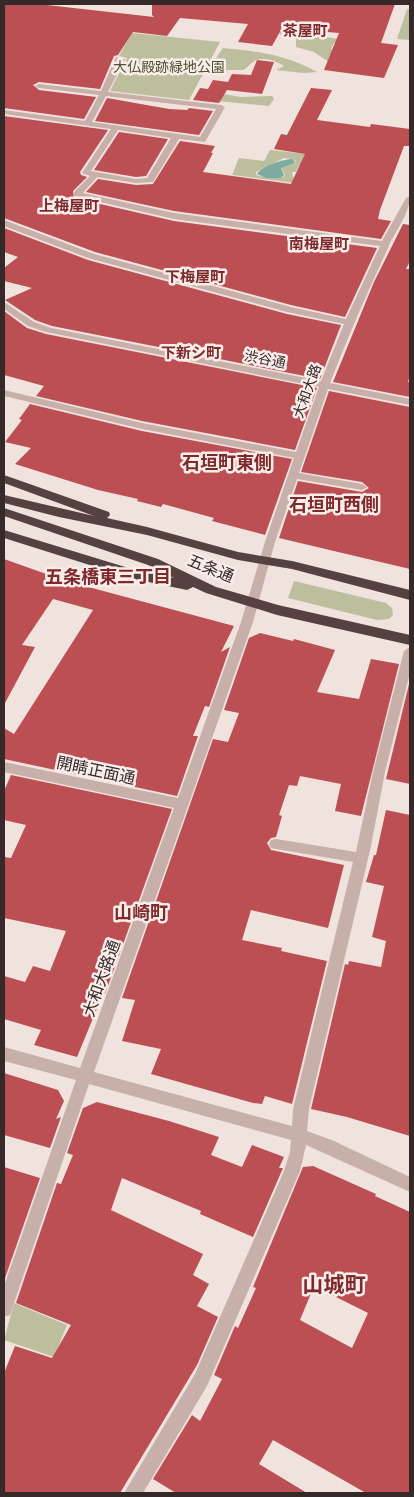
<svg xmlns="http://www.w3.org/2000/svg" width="414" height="1497" viewBox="0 0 414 1497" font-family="'Fira Sans Condensed','Noto Sans JP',sans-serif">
<rect width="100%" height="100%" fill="#f0e2dd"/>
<path fill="#bcbe9e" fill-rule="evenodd" d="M407,9h3v31l-13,-1z
M278,31l62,8 -2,4h-4l-3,6 24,2 -19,16 -22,-15 -18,-5v-8l-15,-4z
M132,33l88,9 -31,58 -79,-9 17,-33 -8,-2z
M223,48c38,4 60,6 94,24l-13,1 -28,-3 8,-4c-7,-5 -20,-9 -28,-6 -4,2 -9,8 -13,10h-21l-11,-5z
M218,93l23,4 31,-1 2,3 -5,7 -52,-5z
M270,150l44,5 -5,12 -10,-1 -3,6h-4l1,5 48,12 -109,-14 7,-17 25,3zM284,158l10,1 2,4 -15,4 4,8 -3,3h-15l-11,-3v-3z
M294,581l92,22 6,5 1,7 -4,4 -12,1 -89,-22z
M14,1303l53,22 -13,32 -50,-17z"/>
<path fill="#7eaba0" d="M293,159l2,4 -14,5 3,7 -3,3h-15l-9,-4c5,-8 26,-15 36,-15z"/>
<path fill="#bc4f53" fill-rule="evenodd" d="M4,4h34l116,13 -2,-2v-11h243l-14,39 17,2 -14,33 -60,-8 15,-37 -57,-5 -10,18 -34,-4 10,-18 -68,-6 -13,18 -34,-4 -15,23 -4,1 -14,33 -61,-7 -6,3 6,5 57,7 -12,22 -80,-11z
M257,60l17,2 -12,32 -35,-4 -8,13 -26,-3 7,-12 8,1 5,-9 15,2 4,-8 19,1z
M311,88l21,2 -15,30 53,7 1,-3 39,5v17h-6l-24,64 -2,9 13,2 -10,18 -207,-28 -88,-19 12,-13 38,6 17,-1 27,-43 35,5 -4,7h2l-10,19 88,12 14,-30 -31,-5 7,-15 6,1z
M107,98l62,11 18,1 2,-2 24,3 -14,24 -104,-14z
M4,116l104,14 -28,42 1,3 6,2 -14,14 1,7 100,23 203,27 -32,69 -54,-12 -196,-53 -91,-34z
M119,132l49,7 -22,37 -10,1 -42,-7z
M403,224l7,1v36l-4,8h4v106l-2,7h2v15l-77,-15 41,-100z
M4,228l84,32 199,54 54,11 -21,54 -268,-53 -17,-6 -30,-20 27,-12 -28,-7v-13l14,-11 -14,-5z
M4,311l23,17 19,6 271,54 -22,62 -153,-29 -106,-25 8,-10 -40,-11z
M329,391l81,16v162l-131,-31 19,-57 64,11 7,-4 -7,-6 -61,-10z
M30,404l112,27 150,28 -27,76 -53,-14 2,-3 -51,-14 -2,3 -24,-6 1,-2 -40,-9 -83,-26 16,-16 -26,-6 17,-22 -3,-1z
M4,559l62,22 168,45 -13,26 9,-5 -21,60 -4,-1 -12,30h5l-21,60 -173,-37v-31l10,6 79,-124 -40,-11 -31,46 13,2 -31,58z
M260,633l33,8 1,-2 41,11 -18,42 42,7 12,-40 28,5 -38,152 -26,-5 6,-27 -41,-8 -3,10 -8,-1 -10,30 3,1 -6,21 -5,1 -4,5 4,7 73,15 -16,63 -77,-18 -9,30 40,8 -1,3 46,10 -35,143 -27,-8 -3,8 -9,-1 -102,-29 10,-25 -39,-8 13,-41 -13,-2 91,-259 15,3 11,-29 -15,-3 25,-72z
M410,680v104l-24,-5z
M11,775l161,34 -67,185h-2l-26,63 -43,-12 7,-15 -37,-11v-43l21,6 8,-16 17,5 16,-40 -62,-13v-61l7,1 15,-33 -22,-5v-29z
M386,810l24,5v321l-63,-19 -36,-8 34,-145 3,1 1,-4 32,6 5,-26 -14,-4 12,-51 -18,-4 8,-27h2z
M4,1073l54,17 6,11 -8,18 5,-2 -11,31 -46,-13z
M97,1102l72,19 50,16 -8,18 31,12 10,-22 32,12 -5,11h4l-30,69 -53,-23 1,-3 -79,-33 -11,32 92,44 -10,21 16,9 -12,22 21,11 -21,48 -77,128h-116v-120l11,-27 37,12 19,-33 -55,-22 41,-120 4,1 12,-29 -6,-2 16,-45z
M313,1166l63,28 -1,2 35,16v281h-44l-93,-53 -14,24 48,29h-131l-23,-14 39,-64 8,6 22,-42 -8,-4 21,-49 3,2 18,-40 -3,-1 50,-120zM314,1286l54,27 -16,35 -52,-28z
M4,1167l36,11 -36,103z"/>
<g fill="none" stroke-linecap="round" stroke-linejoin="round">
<path fill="#c7afaa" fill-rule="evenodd" d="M116,57l9,2 -17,33 113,13 4,2 -20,35 -26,-3 -26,43 -17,1 -39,-6 -14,16 91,20 208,28 24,-43 4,-2c0,18 -15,35 -22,52 -21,45 -40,89 -58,135l80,16v6l-82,-16 -29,84 63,11 5,3 -5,3 -65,-11 -22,63 -22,80 -159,450 198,54 1,-17 60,-247 -77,-13 -5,-1 -2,-4 2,-4 5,-1 80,13 17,-80 31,-121 6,-4v26l-25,99 -14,74 -62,263 -2,22 27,10 76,36v15l-104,-47 -6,26 -93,215 -64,107h-19l71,-119 89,-203 6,-19 1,-12 -202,-56 -77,225 -2,6 -6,2v-31l72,-206 -72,-19v-14l76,21 94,-260 -170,-36v-10l174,36 63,-176 24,-80 29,-84 -152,-29 -138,-33v-6l138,33 154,29 23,-65 -273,-55 -18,-6 -24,-17v-7l30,20 17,6 270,53 23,-57 -57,-12 -199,-54 -84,-32v-6l90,34 197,53 55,12 34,-73 -206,-27 -100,-23v-4l16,-16 -8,-3 29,-44 -107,-15v-4l81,11 14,-26 -60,-7 -4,-2 4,-2 62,7zM106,96l110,13 -16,28 -108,-15zM118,130l53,8 -24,40 -11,1 -45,-8z"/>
<path fill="#564141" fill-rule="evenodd" d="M4,475l105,37 1,3 -3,3 40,9 91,25 54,9 118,29v10l-118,-31 -54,-9 -91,-25 -88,-18 -55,-14v-8l90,21 -90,-33z
M4,508l154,51 58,28 62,18 132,30v10l-133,-30 -71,-22 -13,-6 -6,3 -53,-11 -130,-41v-8l131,40 39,8 -26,-13 -144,-49z"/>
</g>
<g text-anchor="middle" stroke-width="5" stroke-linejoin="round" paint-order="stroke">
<g font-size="14" fill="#4f522f" stroke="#f8ede9">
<text x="169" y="72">大仏殿跡緑地公園</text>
</g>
<g font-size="14" fill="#352929" stroke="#f8ede9">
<text transform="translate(265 359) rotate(11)" y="5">渋谷通</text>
<text transform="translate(307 391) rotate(-70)" y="5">大和大路</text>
</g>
<g font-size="15" font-weight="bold" fill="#7e292c" stroke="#f8ede9">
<text x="305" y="36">茶屋町</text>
<text x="69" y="211">上梅屋町</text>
<text x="319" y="249">南梅屋町</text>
<text x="195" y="282">下梅屋町</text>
<text x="191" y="358">下新シ町</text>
</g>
<g font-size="16" fill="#352929" stroke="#f8ede9">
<text transform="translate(211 568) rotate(22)" y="6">五条通</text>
<text transform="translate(96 770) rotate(12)" y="6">開睛正面通</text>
<text transform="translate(101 978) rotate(-70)" y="6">大和大路通</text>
</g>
<g font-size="18" font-weight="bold" fill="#7e292c" stroke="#f8ede9">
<text x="227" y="469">石垣町東側</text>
<text x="334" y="511">石垣町西側</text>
<text x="108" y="583">五条橋東三丁目</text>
<text x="141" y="919">山崎町</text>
</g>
<g font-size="21" font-weight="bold" fill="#7e292c" stroke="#f8ede9">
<text x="334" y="1292">山城町</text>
</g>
</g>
<rect width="414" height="1497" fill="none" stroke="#352929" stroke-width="10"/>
</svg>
